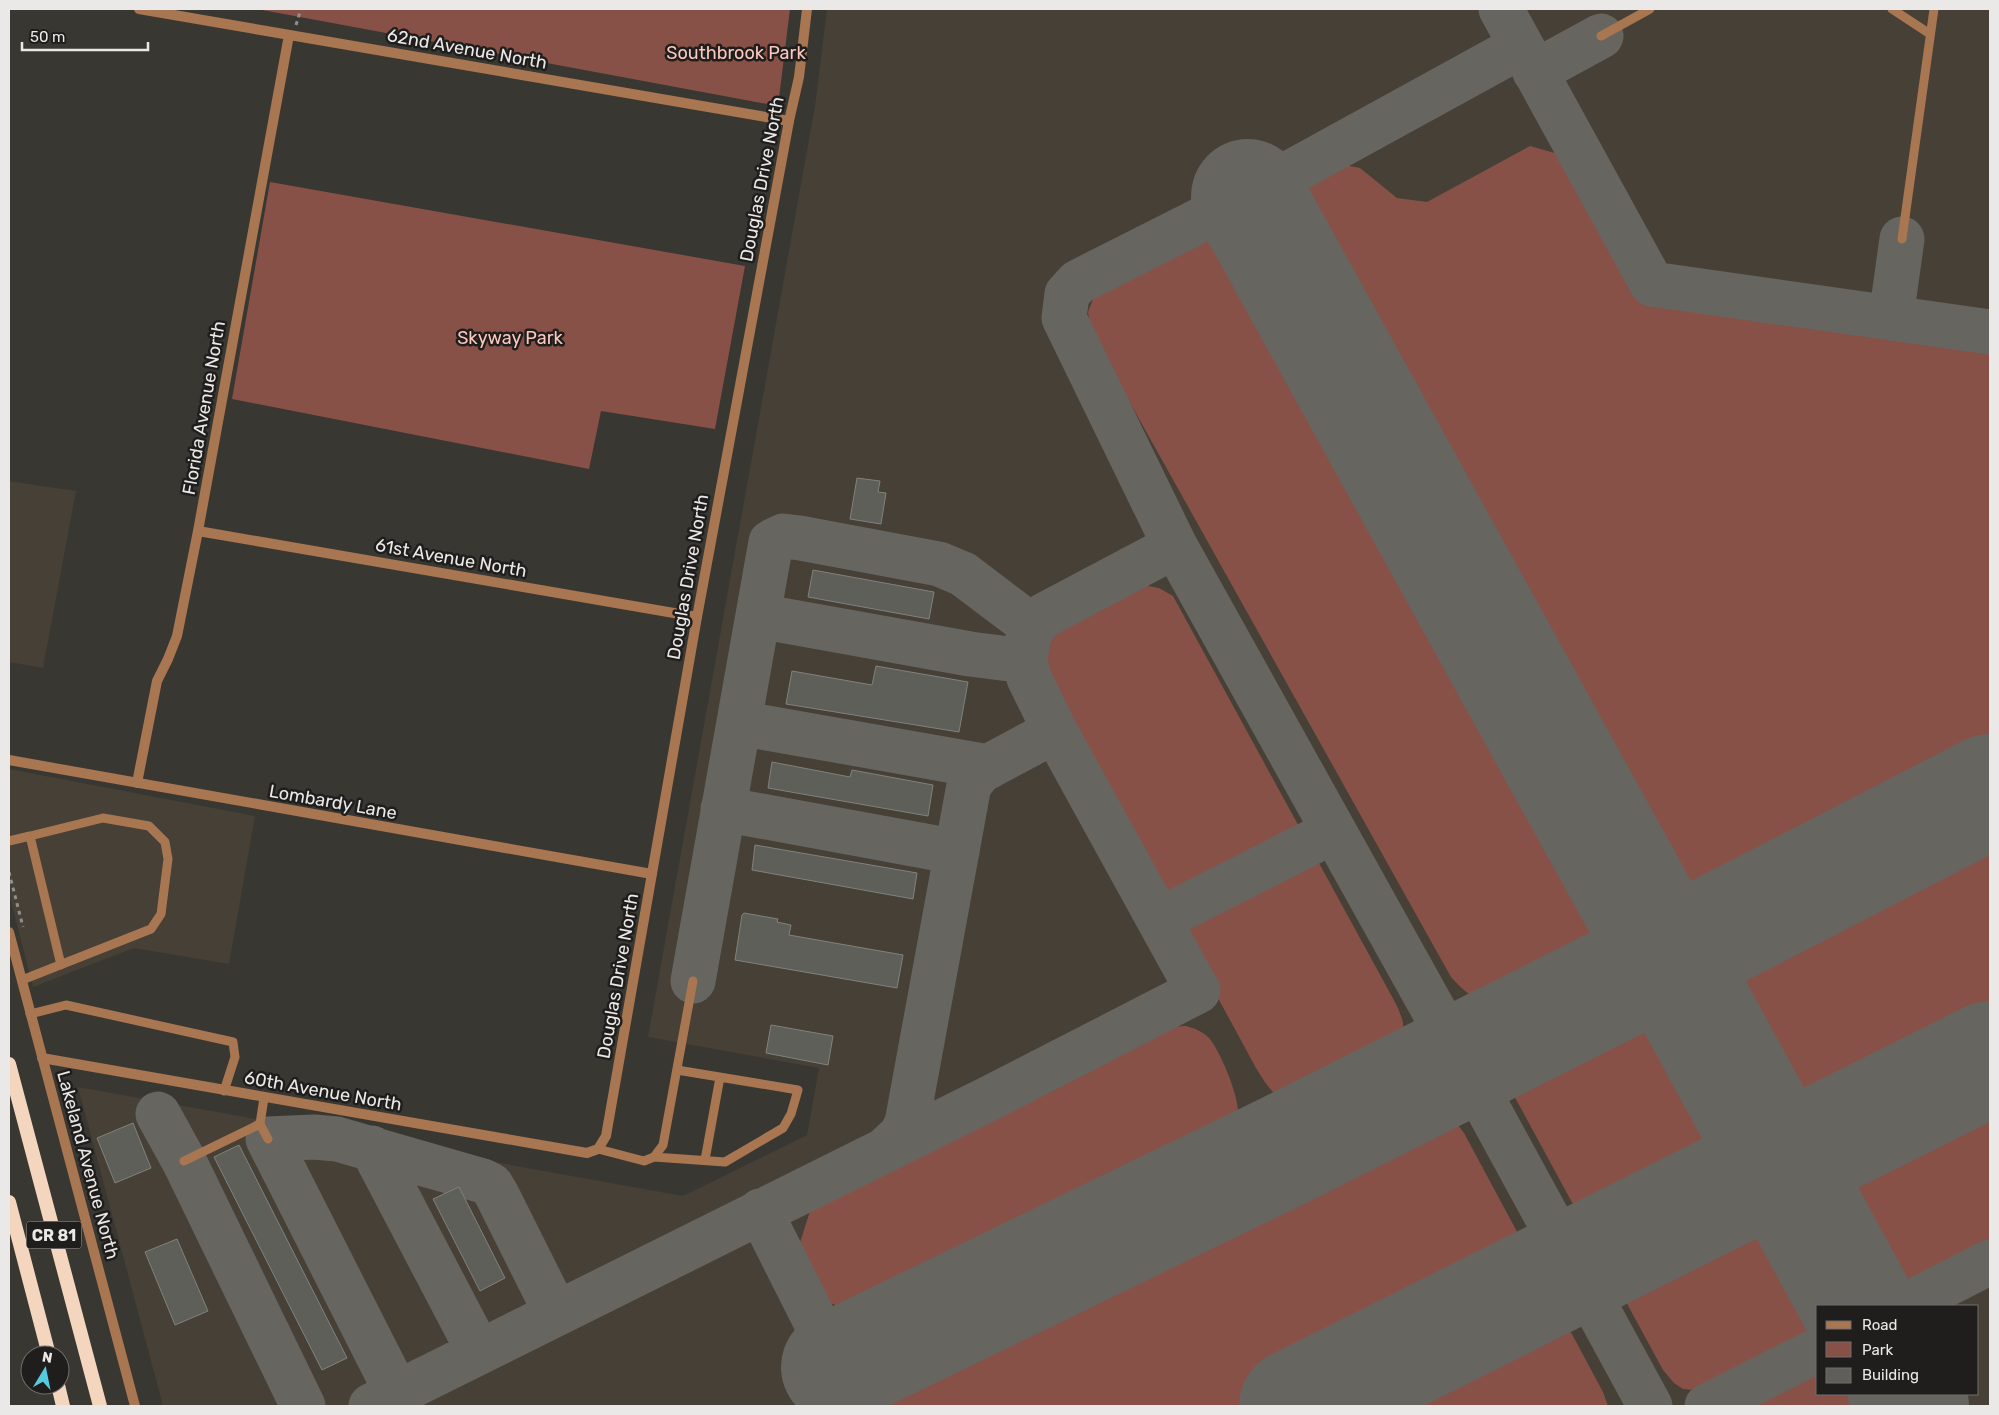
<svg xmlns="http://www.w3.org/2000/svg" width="1999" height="1415" viewBox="0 0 1999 1415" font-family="Rubik,sans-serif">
<rect width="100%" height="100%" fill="#393732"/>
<path fill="#464036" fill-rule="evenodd" d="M827,9h1163v1397h-1827l-85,-319 605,109 124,-61 12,-67 -171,-31 167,-931zM1818,1306h160v88h-160z
M9,481l67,10 -33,177 -34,-6z
M9,769l246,47 -26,148 -95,-16 -101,39 -24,-94z"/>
<path fill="#885147" d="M257,9h533l-12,97z
M1530,146l28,8 70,127 43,20 319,48v402l-257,130c-43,17 -55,10 -82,-24l-355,-642 3,-30 40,-21 21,4 37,30 30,4z
M270,182l475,84 -30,163 -114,-18 -12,58 -357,-70z
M1203,237c23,1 28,2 41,21l358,645c9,22 7,36 -12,51 -21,10 -84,46 -104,46 -15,-1 -25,-12 -35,-23l-346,-619 -15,-31 -2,-15 5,-13 13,-15z
M1143,585l16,3 14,8 223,408c4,9 9,19 7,29 -5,25 -75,54 -98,65 -27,8 -36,-9 -49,-30l-216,-398c-1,-16 1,-26 10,-40l74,-39z
M1990,818v426c-20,11 -81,47 -102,38 -8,-3 -13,-13 -18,-20l-145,-263c-10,-30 6,-42 27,-61z
M1635,1001l15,3 13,11 23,38 131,250c1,15 -2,24 -12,35l-101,53 -21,-2 -9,-6 -11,-13 -152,-280c1,-15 5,-27 16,-37l94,-47z
M1185,1026c9,2 17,5 24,12 12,14 33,64 29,83 -1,10 -13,16 -21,22l-344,175 -52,-18 -25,-45 16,-50 358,-178z
M1415,1109c24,0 35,4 49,24l139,259 5,14h-721l11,-32 33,-21c127,-64 253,-127 380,-190 35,-17 68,-38 104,-54z
M1818,1365v29h51l7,12h-144z"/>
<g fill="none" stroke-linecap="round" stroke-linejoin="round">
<path stroke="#676560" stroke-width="45" d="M1501,9l151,275 338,48
M1521,46l-273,150 -170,86 -11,12 -3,24 111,228 287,515 188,345
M1535,72l66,-36
M1891,318l11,-79
M758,616l212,38 55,7
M739,723l249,44
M723,809l234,43
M1159,920l175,-89
M693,981l78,-439 12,-6 17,2 139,26 24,10 70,53
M158,1114l26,47 119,245
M372,1148l107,204
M886,1149l15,-14 6,-12 62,-338 11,-14 75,-40
M760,1211l98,195
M1904,1306l86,-44
M397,1393l-129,-254 46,-2 23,2 146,42 8,4 6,10 59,118
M371,1406l619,-308 208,-107 -143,-260 -26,-53 -4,-17 3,-23 5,-11 10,-11 132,-70
M1707,1406l111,-56"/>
<path stroke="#676560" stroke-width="114" d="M1248,196l420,761 190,349
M838,1367l447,-217 383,-193 322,-166
M1905,1394l7,12
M1296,1406l694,-348"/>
</g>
<path fill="#5e5f59" stroke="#81827c" d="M857,478l23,3 -2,11 8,1 -5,31 -31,-5z
M813,570l121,22 -5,27 -121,-22z
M876,666l92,16 -9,50 -173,-28 6,-33 80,14z
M772,762l78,15 2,-7 81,15 -5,31 -160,-28z
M755,845l162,28 -4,26 -161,-29z
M744,913l34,6 -1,3 14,3 -2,10 114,20 -6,33 -162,-28 7,-45z
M771,1025l62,11 -5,29 -62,-12z
M133,1123l18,45 -36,15 -18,-45z
M239,1145l108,213 -25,12 -108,-213z
M459,1187l46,91 -25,13 -47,-92z
M177,1239l31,72 -33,14 -30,-73z"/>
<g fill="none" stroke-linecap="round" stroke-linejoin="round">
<path stroke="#918f8b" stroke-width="3" stroke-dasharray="4 4" stroke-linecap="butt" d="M296,25l5,-16
M9,872l14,55"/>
<path stroke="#a87651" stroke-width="9" d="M1892,9l38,25
M1601,36l49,-27
M1902,239l32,-230
M9,841l21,-5 31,129
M22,980l129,-51 10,-15 7,-55 -3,-17 -16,-16 -46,-8 -73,18
M30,1014l36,-9 167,37 2,15 -11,34
M264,1098l-4,26 8,15
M598,1149l46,12 10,-4 9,-12 30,-164
M654,1157l71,5 58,-34 8,-14 7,-24 -121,-20
M705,1160l15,-83
M184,1161l76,-37"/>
<path stroke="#a87651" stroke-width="10" d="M139,9l650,112
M198,531l499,86
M9,760l643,114
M137,783l20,-102 11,-22 9,-23 21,-105 91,-496"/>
<path stroke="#a87651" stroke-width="10" d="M9,932l126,474
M42,1058l545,95 11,-4 8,-13 91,-519 92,-496 10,-44 8,-68"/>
<path stroke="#f4d6bf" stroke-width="14" d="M9,1064l91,342
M9,1202l40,153
M58,1385l5,21"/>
</g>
<g text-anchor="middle" stroke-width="5" stroke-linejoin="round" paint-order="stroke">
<rect fill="#1f1e1c" stroke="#aeacaa" stroke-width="1" x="26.5" y="1221.5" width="55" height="27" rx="4"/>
<g font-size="16" font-weight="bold" fill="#ebe9e7">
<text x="54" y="1241">CR 81</text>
</g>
<g font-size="18" fill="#ebe9e7" stroke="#1f1e1c">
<text transform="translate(467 49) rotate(10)" y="6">62nd Avenue North</text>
<text transform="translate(762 179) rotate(-79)" y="6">Douglas Drive North</text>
<text transform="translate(204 408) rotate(-80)" y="6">Florida Avenue North</text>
<text transform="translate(451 558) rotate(10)" y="6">61st Avenue North</text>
<text transform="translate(688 577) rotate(-80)" y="6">Douglas Drive North</text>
<text transform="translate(333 802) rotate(10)" y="6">Lombardy Lane</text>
<text transform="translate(618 976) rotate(-80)" y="6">Douglas Drive North</text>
<text transform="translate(323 1091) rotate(10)" y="6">60th Avenue North</text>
<text transform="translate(88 1165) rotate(75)" y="6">Lakeland Avenue North</text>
</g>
<g font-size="18" fill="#fcc8be" stroke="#1f1e1c">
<text x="736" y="59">Southbrook Park</text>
<text x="510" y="344">Skyway Park</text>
</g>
</g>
<rect width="1999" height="1415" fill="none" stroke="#ebe9e7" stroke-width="20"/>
<rect x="1816" y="1305" width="162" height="90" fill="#1f1e1c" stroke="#716f6d"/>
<rect x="1826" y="1321" width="25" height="8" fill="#a87651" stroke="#716f6d"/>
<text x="1862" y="1330" font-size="15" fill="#ebe9e7">Road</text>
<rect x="1826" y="1342" width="25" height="15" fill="#885147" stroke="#716f6d"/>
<text x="1862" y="1355" font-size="15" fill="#ebe9e7">Park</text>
<rect x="1826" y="1368" width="25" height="15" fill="#5e5f59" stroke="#716f6d"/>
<text x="1862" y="1380" font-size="15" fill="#ebe9e7">Building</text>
<g transform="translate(45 1370) rotate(10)"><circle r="24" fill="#1f1e1c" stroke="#716f6d"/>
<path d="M0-4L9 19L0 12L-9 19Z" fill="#56c9e1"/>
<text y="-8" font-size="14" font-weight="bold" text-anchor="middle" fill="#ebe9e7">N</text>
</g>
<path d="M22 42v8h126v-8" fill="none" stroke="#ebe9e7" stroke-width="2.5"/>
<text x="30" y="42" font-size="15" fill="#ebe9e7" stroke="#1f1e1c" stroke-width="4" paint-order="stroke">50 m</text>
</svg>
